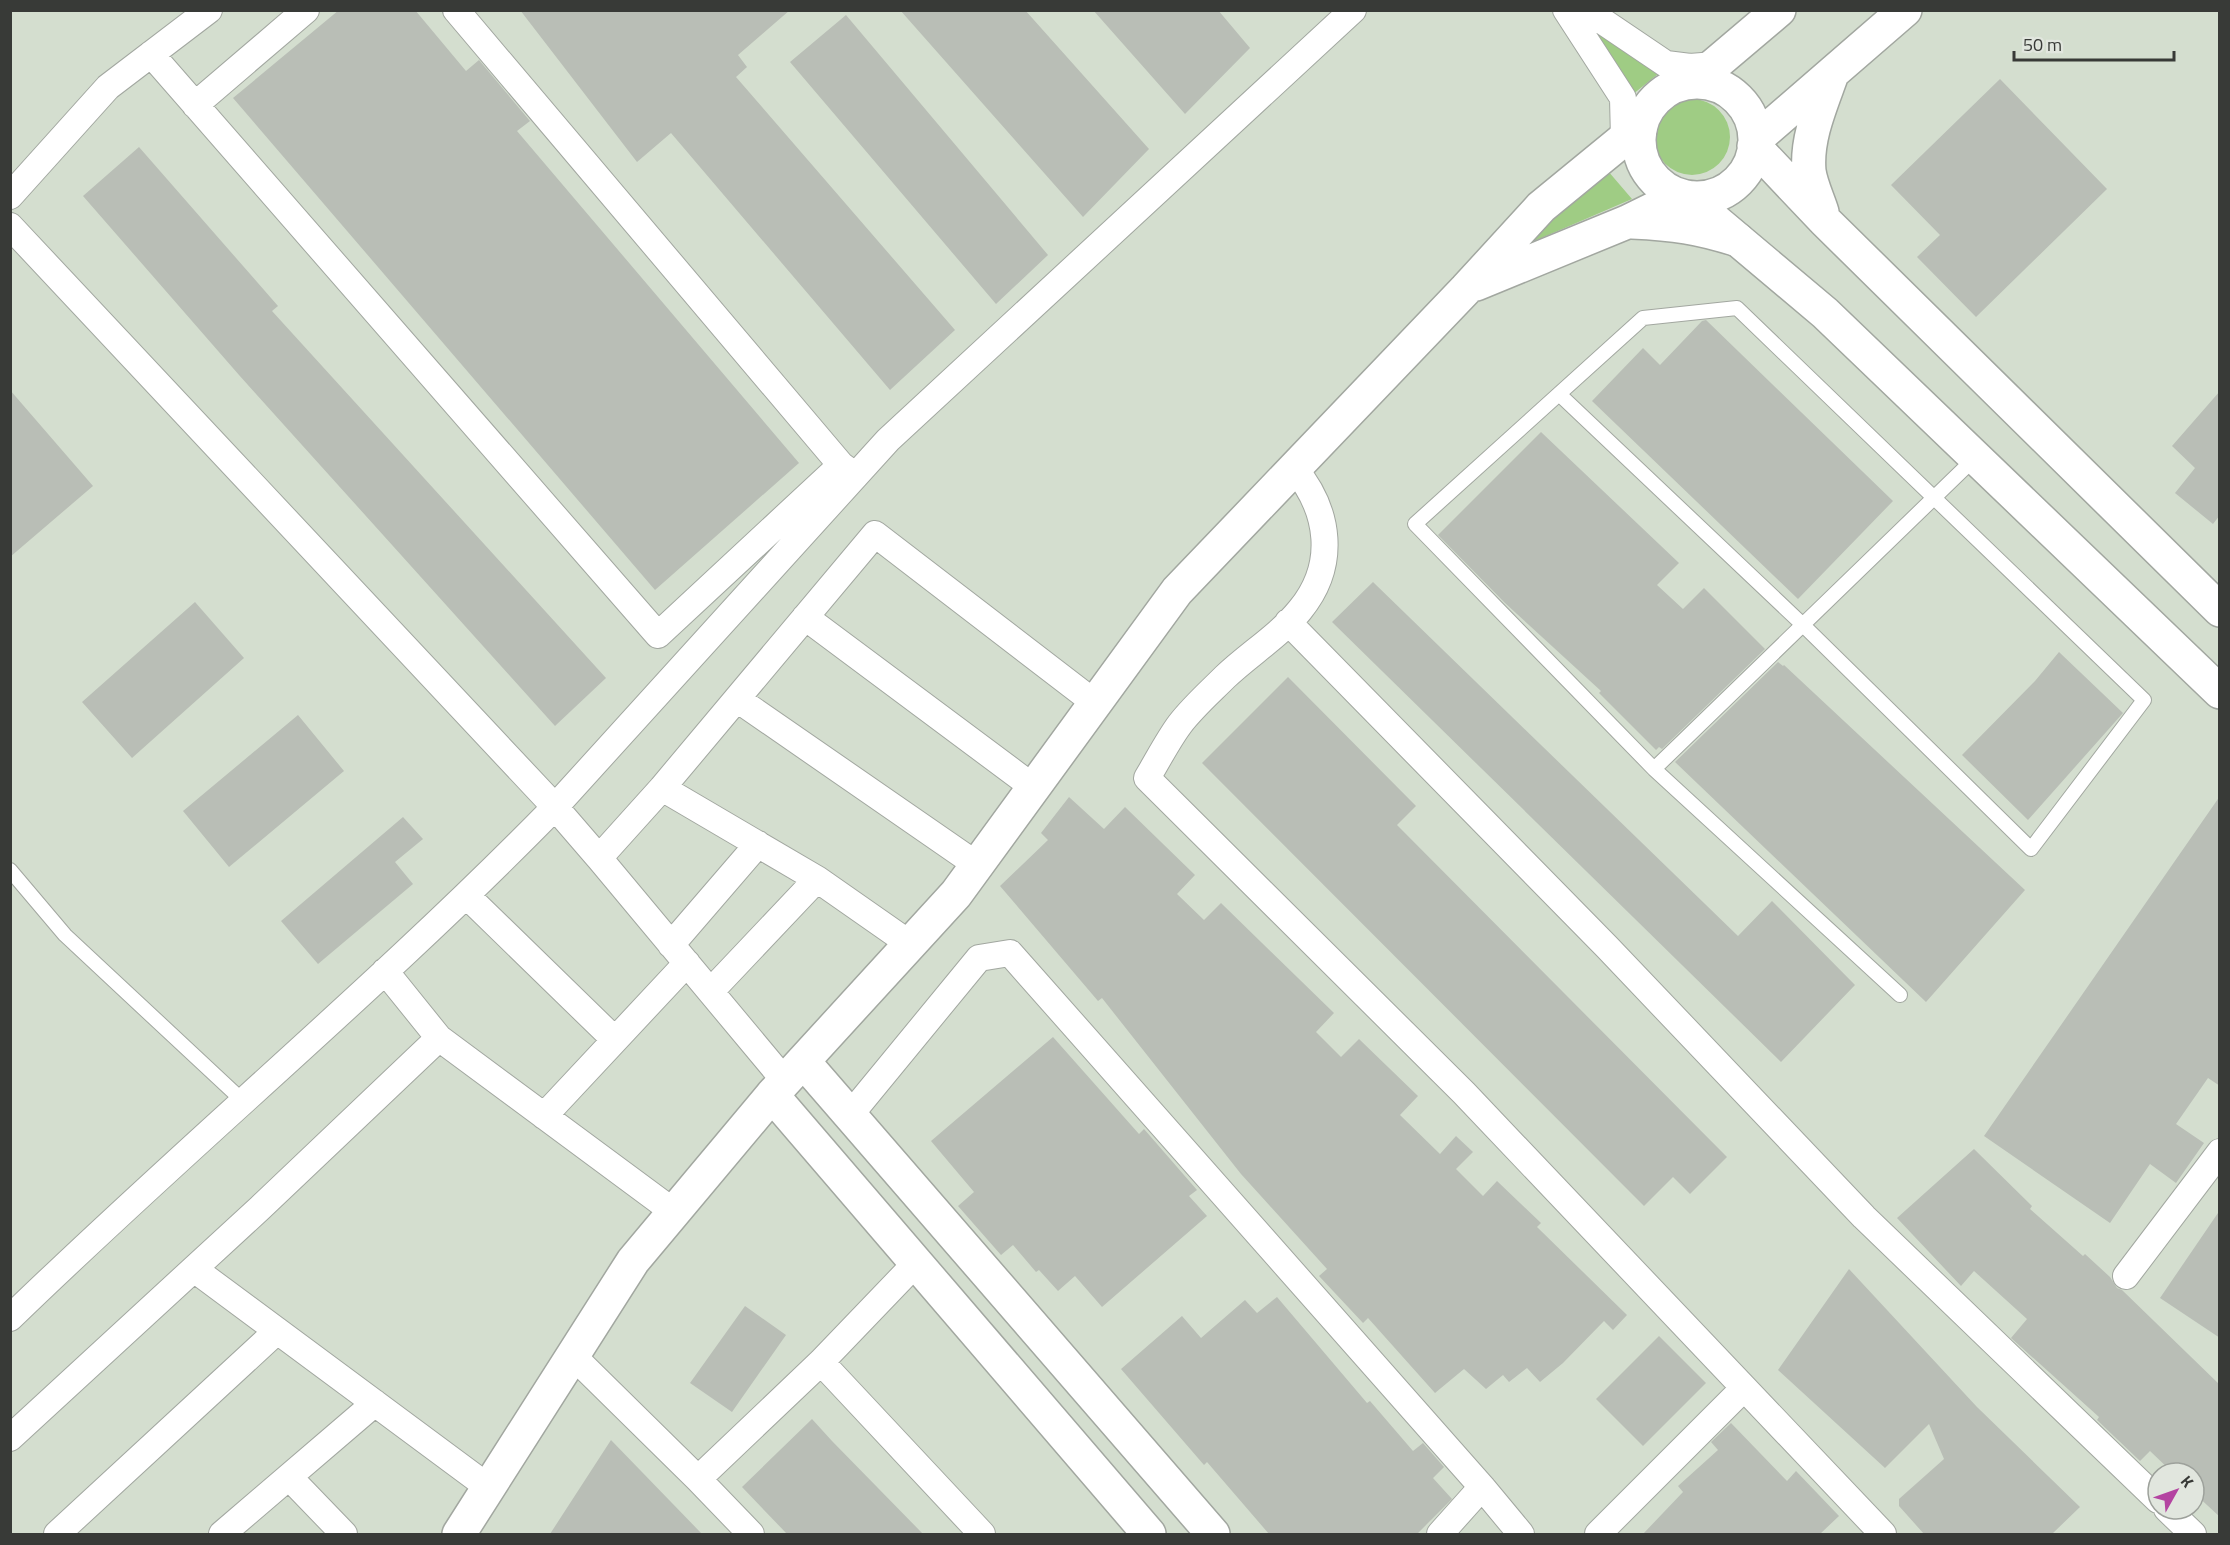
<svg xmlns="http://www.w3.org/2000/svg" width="2230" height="1545" viewBox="0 0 2230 1545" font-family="'Titillium Web',sans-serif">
<rect width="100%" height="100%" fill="#e1e6de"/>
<path fill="#d4decf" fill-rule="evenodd" d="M10,11h2209v1523h-2208zM2158,1473h36v36h-36z"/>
<path fill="#9fcc84" d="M1581,19l77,55 -26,21z
M1654 137a38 38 0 1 1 76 0a38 38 0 1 1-76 0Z
M1608,171l24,28 -123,53z"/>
<path fill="#b9beb6" d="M339,10h76l51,61 13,-11 51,61 -13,10 282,332 -144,127 -422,-492z
M520,10h270l-52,45 9,12 -11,10 219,253 -65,60 -219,-257 -34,29z
M900,10h125l124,139 -66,68z
M1093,10h125l32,38 -65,66z
M846,15l202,240 -52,49 -206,-242z
M2000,79l107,110 -131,128 -59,-60 23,-22 -49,-50z
M139,147l139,159 -6,5 334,367 -51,48 -316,-351 -156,-179z
M1706,320l187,181 -95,98 -206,-198 51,-53 17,17 42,-44z
M10,390l83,96 -83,71z
M2220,391v124l-7,9 -38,-31 20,-25 -23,-22z
M1541,432l138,131 -22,22 26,24 21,-21 61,61 -103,100 -3,-2 -3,3 -57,-57 2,-2 -96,-88 -67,-68z
M1373,582l365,354 34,-35 83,84 -74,77 -449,-440z
M195,602l49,56 -112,100 -50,-56z
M2059,652l64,61 -95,107 -66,-65 73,-74z
M1778,662l5,4 1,-1 241,225 -99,112 -251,-240z
M1288,677l128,129 -19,19 330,332 -37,37 -17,-17 -29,29 -442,-443z
M298,715l46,56 -115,96 -46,-56z
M2220,796v290l-12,-8 -32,46 28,19 -28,40 -26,-19 -40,59 -126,-87z
M1069,797l35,32 21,-22 70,68 -18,19 27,26 17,-17 113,110 -18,19 25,25 18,-18 59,57 -18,19 40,39 16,-18 17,16 -17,17 27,27 14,-15 44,42 -4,4 90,88 -14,15 -9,-9 -41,42 -23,19 -13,-14 -18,14 -6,-7 -17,14 -22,-20 -29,24 -67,-75 -5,5 -44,-47 8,-7 -86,-95 -139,-176 -4,3 -98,-115 48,-46 -7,-7z
M403,817l20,22 -28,23 18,22 -95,80 -37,-43z
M1053,1037l86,97 5,-5 53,61 -8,6 18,20 -105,91 -27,-31 -17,15 -19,-21 -3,2 -23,-27 -12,10 -43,-49 16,-14 -43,-51z
M1974,1149l58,57 -2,3 53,47 2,-2 25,23 7,11 5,2 98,95v132l-26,-24v-20h-21l-23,-22 -10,10 -43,-41 2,-3 -88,-79 16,-19 -53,-48 -13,15 -64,-68z
M2220,1210v128l-60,-40z
M1849,1269l128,138 103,100 -28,27h-128l-25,-28v-7l45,-40 -15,-35 -44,44 -107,-98z
M1277,1297l90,106 3,-2 43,50 10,-8 21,24 -11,11 19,21 -35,35h-148l-62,-72 -3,3 -83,-96 61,-53 19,22 44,-38 12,13z
M745,1306l41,29 -54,77 -42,-29z
M1659,1336l47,47 -63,63 -47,-47z
M812,1419l20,22 91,93h-136l-45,-47z
M1731,1423l56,58 9,-10 43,45 -19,18h-177l40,-42 -5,-6 40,-36 -7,-8z
M611,1440l91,94h-152z"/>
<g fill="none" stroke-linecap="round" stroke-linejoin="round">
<defs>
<path id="service" d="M1559,394l244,231 228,224 113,-149 -407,-392 -94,10 -228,206 239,245 246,226
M1654,769l321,-311
M10,870l55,65 178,166"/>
<path id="minor" d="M456,10l385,455 12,9
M1566,10l57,88 1,41
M1586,10l80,54 24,3 25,-2
M151,54l507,581 183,-170
M195,105l111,-95
M10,196l98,-109 101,-77
M10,226l545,581 333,-367 465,-430
M1294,468c36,43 43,97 6,142 -21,26 -51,44 -75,67 -15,15 -32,30 -45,47 -12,16 -22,36 -33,54l317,315 419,441
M805,617l228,170
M1288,622l319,325 257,270 294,283
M737,699l240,166
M662,788l155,91 93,65
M467,896l148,144
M671,945l87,-101
M385,971l54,67
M711,991l106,-112
M785,1081l-186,-223 63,-70 213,-254 220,169
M850,1115l129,-157 31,-5 472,534 39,47
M544,1116l143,-153
M194,1269l294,218
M2126,1276l94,-124
M10,1318c179,-174 371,-333 545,-511l44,51
M572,1355l126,124 53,55
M821,1362l161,172
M10,1438l250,-230 179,-170 235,174
M289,1477l55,57
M698,1479l123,-117 95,-99
M2167,1509l26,25
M57,1534l220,-203
M222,1534l153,-131
M1440,1534l42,-47
M1598,1534l146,-146"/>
<path id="tertiary" d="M1632,222c42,2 66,5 106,18
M1476,284l151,-62 53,-26
M803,1061l410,473
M772,1095l377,439
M459,1534l174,-273 139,-166 184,-201 221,-303 289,-302 75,-82 83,-68 16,-9"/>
<path id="secondary" d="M1694,82l85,-72
M1639 140a58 58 0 1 1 116 0a58 58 0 1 1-116 0Z
M1756,139l149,-129
M1754,146l70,74 396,390
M1687,197l138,116 395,379
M1822,212c-4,-13 -11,-27 -13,-41 -3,-33 12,-66 23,-97"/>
</defs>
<use href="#service" stroke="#a2a7a0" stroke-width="16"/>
<use href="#minor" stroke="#a2a7a0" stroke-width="28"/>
<use href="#tertiary" stroke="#a2a7a0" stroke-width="36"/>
<use href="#secondary" stroke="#a2a7a0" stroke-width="36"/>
<use href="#service" stroke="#fff" stroke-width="14"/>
<use href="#minor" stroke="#fff" stroke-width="26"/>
<use href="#tertiary" stroke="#fff" stroke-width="33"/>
<use href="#secondary" stroke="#fff" stroke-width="33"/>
</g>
<rect width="2230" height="1545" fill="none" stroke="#383a37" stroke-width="24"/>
<g transform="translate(2176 1491) rotate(50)"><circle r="28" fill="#e1e6de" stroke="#9da19b" stroke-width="1.5"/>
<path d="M0-4.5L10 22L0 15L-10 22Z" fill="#b444a1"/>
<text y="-9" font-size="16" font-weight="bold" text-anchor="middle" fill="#383a37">K</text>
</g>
<path d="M2014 51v9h160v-9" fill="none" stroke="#383a37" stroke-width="3"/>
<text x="2023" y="51" font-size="18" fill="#383a37" stroke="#e1e6de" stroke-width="4.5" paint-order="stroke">50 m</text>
</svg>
